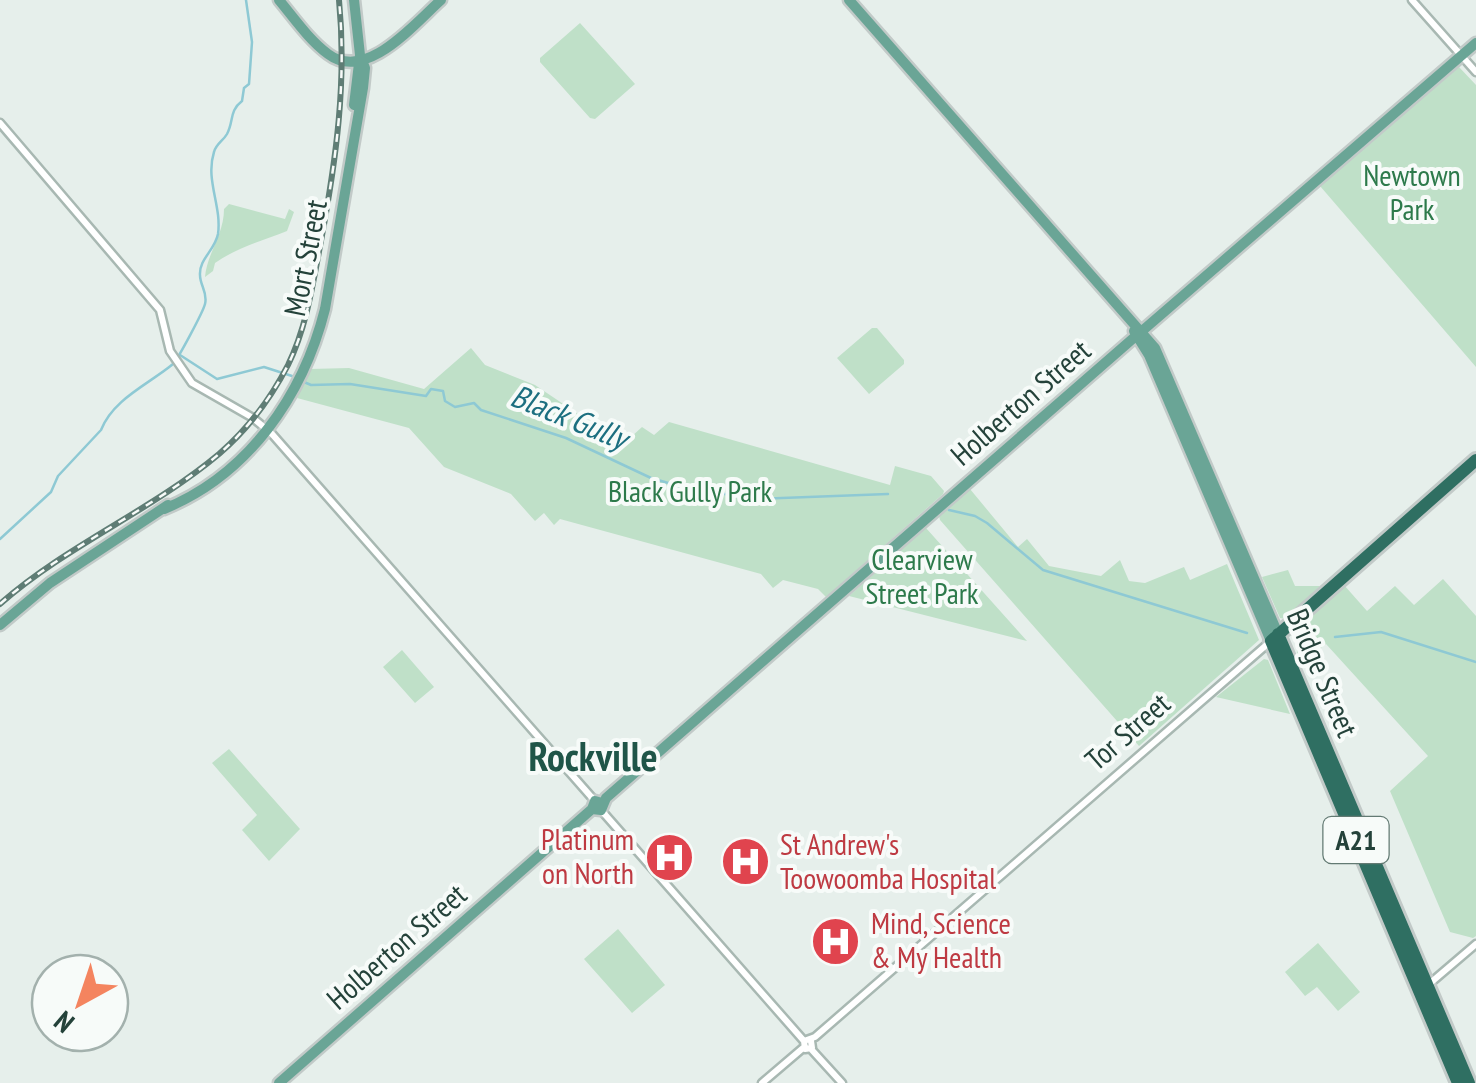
<svg xmlns="http://www.w3.org/2000/svg" width="1476" height="1083" viewBox="0 0 1476 1083" font-family="'PT Sans Narrow',sans-serif">
<rect width="100%" height="100%" fill="#e6efeb"/>
<path fill="#bfe0c8" d="M580,23l55,61 -40,35 -5,-1 -50,-56v-4z
M1459,67l17,18v282l-156,-181z
M229,204l56,15 4,-10 5,3 -7,19c-25,10 -51,17 -72,32l-2,8 -8,6c2,-24 19,-42 19,-68z
M872,328h5l27,32v4l-35,30 -32,-36z
M471,348l14,17 50,20 64,43 32,9 11,-10 12,8 15,-13 221,63 5,-19 36,10 13,15 -1,3 -117,103 -8,-8 -35,-9 -10,8 -12,-14 -201,-55 -6,6 -10,-12 -9,8 -24,-27 -67,-27 -35,-39 -112,-30 13,-29 39,-1 75,21z
M970,489l48,58 9,-8 22,27 52,10 19,-16 9,21 16,2 39,-16 6,13 37,-16 32,76 -120,106 -199,-226 -1,-4z
M926,528l101,113 -178,-45z
M1288,570l7,16h25l-35,33 -5,-1 -18,-41z
M1443,579l33,37v320l-3,2 -23,-6 -60,-141 38,-35 -102,-112 -26,21c-13,-36 20,-57 44,-80l23,26 28,-25 19,19z
M402,650l32,37 -19,16 -32,-36z
M1264,659l4,1 22,54 -74,-17z
M229,749l71,80 -31,32 -27,-31 15,-15 -45,-52z
M618,929l47,56 -33,28 -48,-54z
M1318,943l42,49 -22,19 -21,-24 -12,9 -20,-24z"/>
<g fill="none" stroke-linecap="round" stroke-linejoin="round">
<path stroke="#8ec9d4" stroke-width="2.5" d="M180,355l37,24 47,-12 28,9
M304,382l7,3 39,-1 76,12 5,-7 12,2 2,10 10,6 19,-4 7,7 85,28 85,40 31,9 73,12 133,-5
M949,510l26,6 12,7 56,47 204,63
M0,539l51,-47 7,-16 43,-46c12,-31 48,-46 72,-66 5,-5 30,-52 32,-60 3,-12 -5,-18 -5,-29 -1,-16 15,-25 18,-41 4,-28 -13,-54 -4,-82 2,-8 9,-11 13,-18 7,-13 2,-23 15,-33l2,-13 5,-4 3,-42 -6,-42
M1335,637l46,-5 95,30"/>
<defs>
<path id="minor" d="M1412,0l64,72
M0,123l160,187 10,41 22,32 61,35 19,16 322,366
M601,810l203,231
M1428,985l48,-41
M811,1041l1,7 -7,1 -1,-8 11,-4 456,-396
M811,1049l31,34
M762,1083l41,-35"/>
<path id="major" d="M279,0c15,18 30,40 49,54 38,29 87,-31 113,-54
M849,0l306,348 123,286
M354,105l6,-50 -6,-55
M1134,331l15,24 122,286
M1142,331l334,-288
M164,509c84,-34 139,-113 161,-200l38,-221 2,-20 -5,-13
M0,625l50,-42 118,-78
M602,803l-7,-2 -3,8 9,1 5,-12 531,-463
M279,1083l313,-274"/>
<path id="highway" d="M1278,634l191,449
M1458,1083l-187,-442 205,-181"/>
</defs>
<use href="#minor" stroke="#a8b8b2" stroke-width="11"/>
<use href="#major" stroke="#c2cac8" stroke-width="15"/>
<use href="#highway" stroke="#c2cac8" stroke-width="18"/>
<use href="#minor" stroke="#fff" stroke-width="6"/>
<use href="#major" stroke="#6aa596" stroke-width="10"/>
<use href="#highway" stroke="#2f6f62" stroke-width="12"/>
<defs>
<path id="rail" d="M0,604c67,-59 151,-93 219,-150 28,-24 52,-56 69,-89 19,-39 25,-82 33,-124 15,-81 26,-159 18,-241"/>
</defs>
<use href="#rail" stroke="#5f7d75" stroke-width="6"/>
<use href="#rail" stroke="#f7fbf9" stroke-width="2.5" stroke-dasharray="8" stroke-linecap="butt"/>
</g>
<defs>
<symbol id="hospital-disc" viewBox="-11 -11 22 22"><circle r="9.5" fill="#e0444e" stroke="#f7fbf9"/><path d="M-5-5h3v3.5h4V-5h3V5h-3V1.5h-4V5h-3Z" fill="#fff"/></symbol>
</defs>
<g fill-rule="evenodd">
<use href="#hospital-disc" x="642" y="830" width="55" height="55"/>
<use href="#hospital-disc" x="718" y="834" width="55" height="55"/>
<use href="#hospital-disc" x="808" y="914" width="55" height="55"/>
</g>
<g text-anchor="middle" stroke-width="8" stroke-linejoin="round" paint-order="stroke">
<rect fill="#f7fbf9" stroke="#637a73" stroke-width="2.5" x="1323.5" y="817" width="65" height="46" rx="8"/>
<g font-size="28" font-weight="bold" fill="#24423a">
<text x="1356" y="850">A21</text>
</g>
<g font-size="30" fill="#2d7a4b" stroke="#f7fbf9">
<text x="1412" y="186">Newtown<tspan x="1412" dy="34">Park</tspan></text>
<text x="690" y="502">Black Gully Park</text>
<text x="922" y="570">Clearview<tspan x="922" dy="34">Street Park</tspan></text>
</g>
<g font-size="30" fill="#24423a" stroke="#f7fbf9">
<text transform="translate(306 258) rotate(-79)" y="10">Mort Street</text>
<text transform="translate(1021 403) rotate(-41)" y="10">Holberton Street</text>
<text transform="translate(1322 673) rotate(67)" y="10">Bridge Street</text>
<text transform="translate(1128 732) rotate(-41)" y="10">Tor Street</text>
<text transform="translate(397 947) rotate(-41)" y="10">Holberton Street</text>
</g>
<g font-size="30" fill="#be3a42" stroke="#f7fbf9" text-anchor="start">
<text x="634" y="850" text-anchor="end">Platinum<tspan x="634" dy="34">on North</tspan></text>
<text x="780" y="855">St Andrew's<tspan x="780" dy="34">Toowoomba Hospital</tspan></text>
<text x="871" y="934">Mind, Science<tspan x="871" dy="34">&amp; My Health</tspan></text>
</g>
<g font-size="32" font-style="italic" fill="#1c6f80" stroke="#f7fbf9">
<text transform="translate(569 417) rotate(22)" y="11">Black Gully</text>
</g>
<g font-size="40" font-weight="bold" fill="#1f5548" stroke="#f7fbf9">
<text x="593" y="771">Rockville</text>
</g>
</g>
<g transform="translate(80 1003) rotate(220)"><circle r="48" fill="#f7fbf9" stroke="#a3b1ad" stroke-width="2.5"/>
<path d="M0-8L18 38L0 25L-18 38Z" fill="#f4845f"/>
<text y="-15" font-size="28" font-weight="bold" text-anchor="middle" fill="#24423a">N</text>
</g>
</svg>
